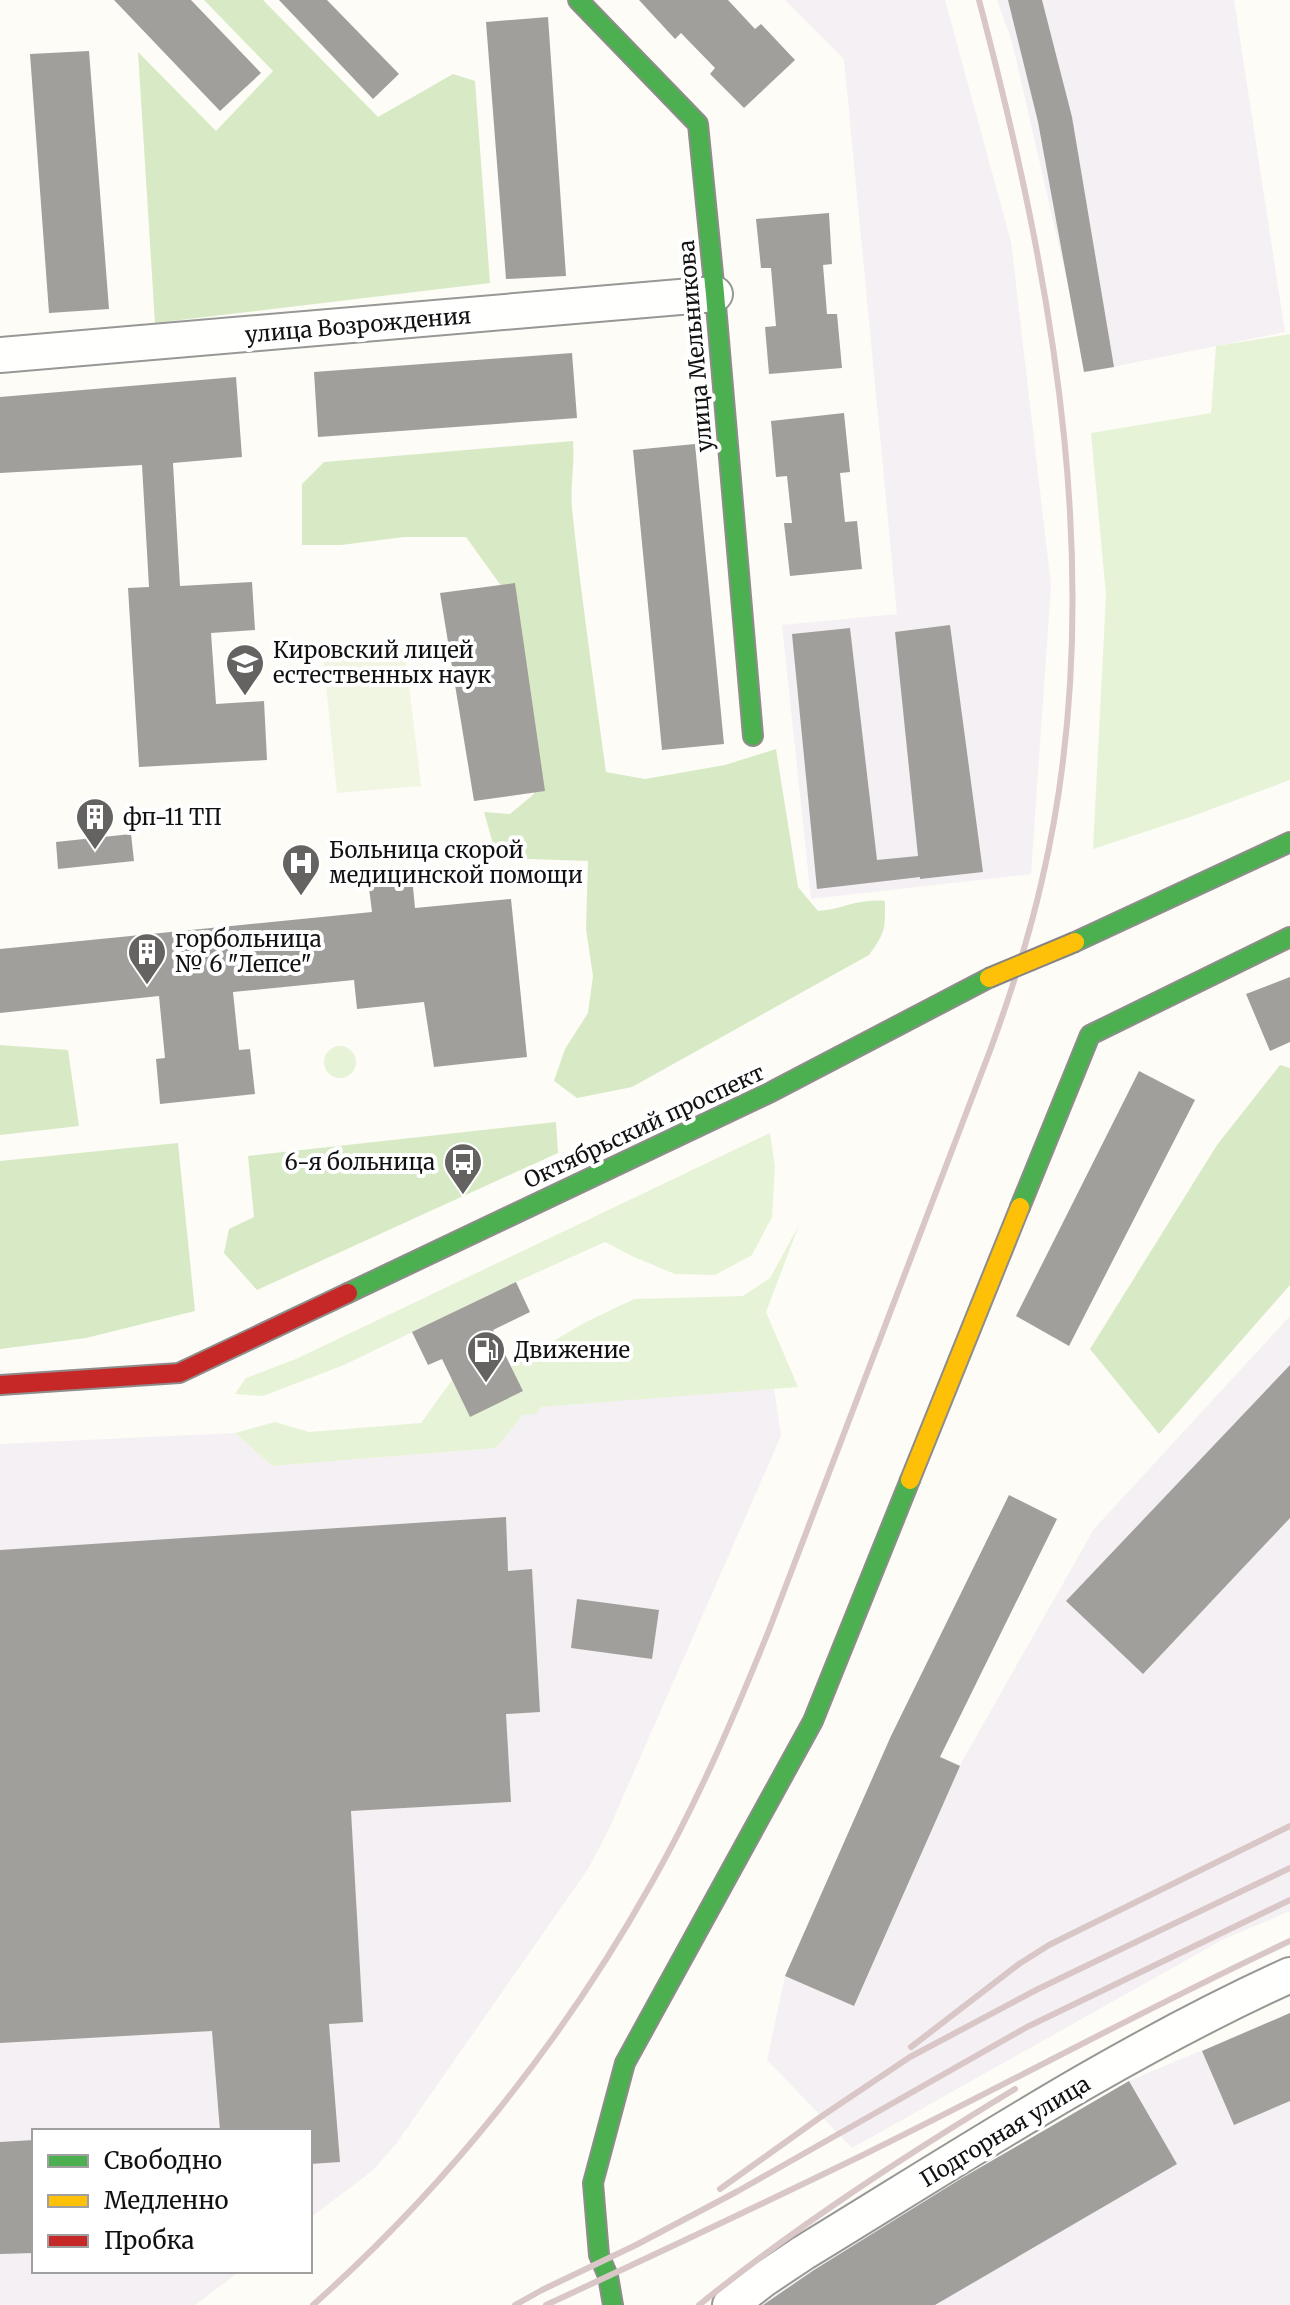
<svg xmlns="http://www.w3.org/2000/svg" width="1290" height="2305" viewBox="0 0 1290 2305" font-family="Merriweather,serif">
<rect width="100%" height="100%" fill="#fdfcf7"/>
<path fill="#f5f0f3" d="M785,0h160l66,242 40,343 -20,289 -220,25 -29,-274 115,-11 -53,-555z
M997,0h237l51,332 -197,40 -76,-330z
M1290,1316v595l-66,28 -372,209 -85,-88 18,-84 106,-241 69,30 134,-236z
M774,1388l7,48 -173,395 -20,38 -192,275 -24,27 -62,47v-87h-276v140h206l-45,34h-195v-861l235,-11 37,33 224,-18 27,-33 18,-8z
M1290,2013v292h-545l384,-224z"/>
<path fill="#e7f3d7" d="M1290,334v446l-100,37 -97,32 13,-254 -15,-162 120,-20 5,-67z
M324 1062a16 16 0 1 1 32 0a16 16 0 1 1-32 0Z
M770,1133l5,33 -3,51 -20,38 -37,20 -40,-1 -41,-17 -29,-15 -89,40 -172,83 -81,31 -28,-2 11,-16 50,-19z
M799,1225l-33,87 32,75 -257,20 -5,7 -13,1 -27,33 -224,18 -37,-33 40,-11 34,10 112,-9 31,-43 18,36 52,-25 -11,-25 73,-43 50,-24 109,-3 27,-18z"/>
<path fill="#d8eac5" d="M204,0h59l115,117 75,-43 22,7 15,202 -335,40 -17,-271 78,79 57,-60z
M573,441c2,24 -3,44 -1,67 9,88 22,176 34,264l39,7 80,-14 51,-16 22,138 20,24c26,-2 40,-13 67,-10 0,28 1,31 -16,54l-237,132 -55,11 -23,-17 11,-32 23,-36 5,-37 -7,-47 2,-68 -91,-3 -13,-46 26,2 24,-20 -22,-193 -46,-64h-62l-63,8h-39v-61l22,-22z
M0,1045l68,5 11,76 -79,9z
M1280,1065l10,3v217l-131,149 -69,-85 127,-204z
M556,1122l2,31 -301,137 -33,-37 5,-24 25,-12 -6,-61z
M178,1143l17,168 -109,27 -86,11v-188z"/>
<path fill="#f0f6e1" d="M404,643l17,143 -84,7 -14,-138z"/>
<path fill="#a19f9c" d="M114,0h77l70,73 -41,38z
M279,0h48l72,74 -26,25z
M639,0h89l27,29 6,-5 34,36 -51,48 -34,-34 5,-6 -34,-35 -6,6z
M1008,0h34l30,117 42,250 -30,5 -46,-250z
M548,17l18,259 -60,3 -20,-257z
M89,51l20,258 -60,4 -19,-259z
M829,213l3,51 -9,1 4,49h10l5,54 -73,6 -4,-47 11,-1 -5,-58h-10l-5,-49z
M572,353l5,65 -259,19 -4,-65z
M236,377l6,80 -69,6 7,123 72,-4 3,48 -44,3 5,71 48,-3 3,59 -128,7 -11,-179 21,-1 -7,-122 -142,8v-76z
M844,413l6,59 -10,1 5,49 12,-1 5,48 -72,7 -6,-53h8l-5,-47 -11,1 -5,-56z
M695,444l29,300 -62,6 -29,-300z
M515,583l30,208 -71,10 -34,-208z
M950,625l33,247 -63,7v-2l-103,12 -25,-255 58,-6 27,232 41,-4 -23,-224z
M131,834l3,27 -76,8 -2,-27z
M412,876l3,32 96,-9 16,158 -93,10 -10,-65 -67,7 -3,-29 -121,12 6,58 11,-1 5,45 -95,10 -4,-45 9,-1 -6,-62 -159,17v-64l372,-37 -4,-32z
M1290,977v65l-20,9 -24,-57z
M1139,1071l56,29 -126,246 -53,-30z
M516,1282l14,30 -37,18 30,61 -53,26 -28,-58 -14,6 -16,-33z
M1290,1365v153l-147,156 -77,-73z
M1009,1495l48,24 -117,238 20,9 -106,240 -69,-30 106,-240z
M506,1517l2,54 24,-2 8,143 -34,2 5,88 -160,9 12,211 -34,2 11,138 -30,2v-33h-90l-8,-100 -212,12v-493z
M577,1599l82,11 -7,49 -81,-11z
M1290,2013v88l-56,24 -32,-74z
M1129,2081l48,83 -242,141h-172l51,-35 148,-92z
M34,2140v113l-34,1v-112z"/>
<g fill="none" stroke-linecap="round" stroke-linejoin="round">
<defs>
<path id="street" d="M0,355l715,-61
M730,2305l34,-26 39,-26c159,-97 317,-201 487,-278"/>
<path id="fast" d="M578,0l120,124 17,170 38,442
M1075,942l215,-100
M1020,1207l70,-172 200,-98
M348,1293l423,-201 218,-114
M613,2305l-5,-29 -9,-21 -6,-72 32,-120 188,-342 97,-241"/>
<path id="slow" d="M910,1480l110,-273"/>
<path id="jam" d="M0,1385l179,-12 169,-80"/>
</defs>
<use href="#street" stroke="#979795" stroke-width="38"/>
<use href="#fast" stroke="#8e8d8b" stroke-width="22"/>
<use href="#slow" stroke="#8e8d8b" stroke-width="22"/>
<use href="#jam" stroke="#8e8d8b" stroke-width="22"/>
<use href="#street" stroke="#fffffe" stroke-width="34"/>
<use href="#fast" stroke="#4caf50" stroke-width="18"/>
<use href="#slow" stroke="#ffc107" stroke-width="18"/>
<use href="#jam" stroke="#c62828" stroke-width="18"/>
<path stroke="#d9c6c7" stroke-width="6" d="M911,2047l108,-83 30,-19 241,-119
M720,2189l102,-73 88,-59 128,-68 252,-121
M313,2305c134,-119 250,-264 338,-421 46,-81 83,-167 118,-254l222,-582c20,-55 38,-110 51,-168 68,-291 12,-596 -63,-880
M515,2305l27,-15 94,-45 102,-54 289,-164 263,-127
M546,2305c106,-49 212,-99 317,-150 143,-70 283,-147 427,-214
M699,2305c99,-80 207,-150 316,-216"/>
<defs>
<path id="slow-bridge" d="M989,978l86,-36"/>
</defs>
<use href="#slow-bridge" stroke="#858482" stroke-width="22" stroke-linecap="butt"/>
<use href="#slow-bridge" stroke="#ffc107" stroke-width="18"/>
</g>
<defs>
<symbol id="school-pin" viewBox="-11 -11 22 30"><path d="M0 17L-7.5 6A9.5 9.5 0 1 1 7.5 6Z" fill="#646362" stroke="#fff"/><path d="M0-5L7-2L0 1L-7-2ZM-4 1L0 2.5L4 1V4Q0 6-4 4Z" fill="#fff"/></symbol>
<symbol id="building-pin" viewBox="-11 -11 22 30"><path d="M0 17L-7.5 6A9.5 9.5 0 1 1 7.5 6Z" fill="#646362" stroke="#fff"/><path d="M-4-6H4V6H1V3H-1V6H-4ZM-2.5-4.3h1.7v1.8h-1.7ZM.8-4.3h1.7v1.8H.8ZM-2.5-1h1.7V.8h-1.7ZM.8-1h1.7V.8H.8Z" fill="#fff"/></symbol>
<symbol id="hospital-pin" viewBox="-11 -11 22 30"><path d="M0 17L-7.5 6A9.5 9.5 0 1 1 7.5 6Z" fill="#646362" stroke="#fff"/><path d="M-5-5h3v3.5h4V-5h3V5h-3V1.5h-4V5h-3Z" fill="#fff"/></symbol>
<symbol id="bus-pin" viewBox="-11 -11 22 30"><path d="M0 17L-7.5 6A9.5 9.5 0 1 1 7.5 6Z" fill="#646362" stroke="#fff"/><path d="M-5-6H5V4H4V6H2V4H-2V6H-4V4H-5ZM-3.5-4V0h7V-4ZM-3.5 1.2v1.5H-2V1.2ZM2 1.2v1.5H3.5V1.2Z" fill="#fff"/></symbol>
<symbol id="fuel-pin" viewBox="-11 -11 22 30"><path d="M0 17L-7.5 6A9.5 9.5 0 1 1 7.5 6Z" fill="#646362" stroke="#fff"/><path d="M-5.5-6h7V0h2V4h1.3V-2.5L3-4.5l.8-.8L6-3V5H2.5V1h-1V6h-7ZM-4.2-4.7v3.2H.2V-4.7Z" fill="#fff"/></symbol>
</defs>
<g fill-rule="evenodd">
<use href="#school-pin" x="223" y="641" width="44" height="60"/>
<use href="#building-pin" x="73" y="795" width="44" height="60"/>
<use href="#hospital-pin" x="279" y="841" width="44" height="60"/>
<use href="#building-pin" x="125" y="930" width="44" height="60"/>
<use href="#bus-pin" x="441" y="1140" width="44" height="60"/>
<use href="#fuel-pin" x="464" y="1328" width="44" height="60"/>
</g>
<g text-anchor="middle" stroke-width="8" stroke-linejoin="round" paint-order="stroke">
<g font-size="22" fill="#111" stroke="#fff">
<text transform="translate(358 325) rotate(-5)" y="8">улица Возрождения</text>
<text transform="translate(695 346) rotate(-95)" y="8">улица Мельникова</text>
<text transform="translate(644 1126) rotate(-25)" y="8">Октябрьский проспект</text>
<text transform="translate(1005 2131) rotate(-31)" y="8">Подгорная улица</text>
</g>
<g font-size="22" fill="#111" stroke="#fff" text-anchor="start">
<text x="273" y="658">Кировский лицей<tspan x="273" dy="25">естественных наук</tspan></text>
<text x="123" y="825">фп-11 ТП</text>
<text x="329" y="858">Больница скорой<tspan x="329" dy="25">медицинской помощи</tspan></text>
<text x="175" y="947">горбольница<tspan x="175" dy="25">№ 6 "Лепсе"</tspan></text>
<text x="435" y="1170" text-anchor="end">6-я больница</text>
<text x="514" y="1358">Движение</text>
</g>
</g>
<rect x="32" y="2129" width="280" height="144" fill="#ffffff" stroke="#a0a0a0" stroke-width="2"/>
<rect x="48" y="2155" width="40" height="12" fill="#4caf50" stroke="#a0a0a0" stroke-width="2"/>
<text x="104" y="2169" font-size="24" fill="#111111">Свободно</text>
<rect x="48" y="2195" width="40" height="12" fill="#ffc107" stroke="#a0a0a0" stroke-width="2"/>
<text x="104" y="2209" font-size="24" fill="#111111">Медленно</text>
<rect x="48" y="2235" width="40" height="12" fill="#c62828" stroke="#a0a0a0" stroke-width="2"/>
<text x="104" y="2249" font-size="24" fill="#111111">Пробка</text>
</svg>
